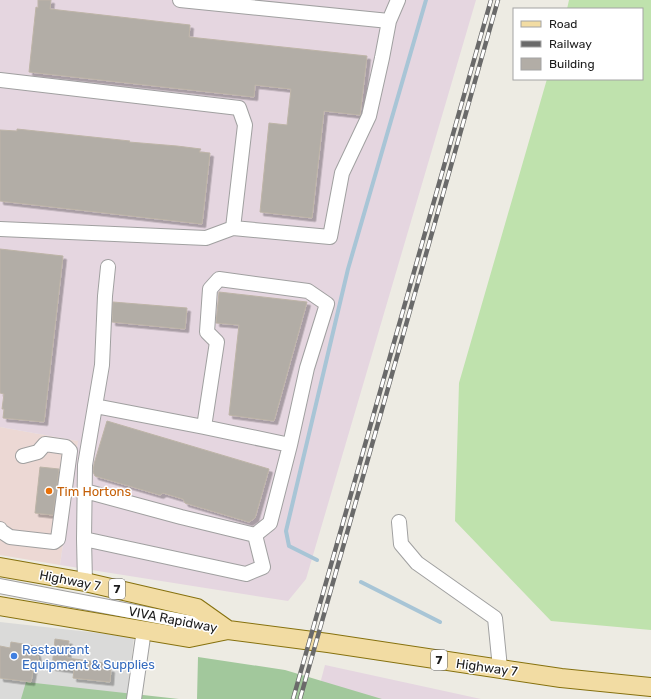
<svg xmlns="http://www.w3.org/2000/svg" width="651" height="699" viewBox="0 0 651 699" font-family="Rubik,sans-serif">
<defs>
<filter id="shadow"><feDropShadow dx="3.5" dy="3.5" stdDeviation="0" flood-color="#0004"/></filter>
</defs>
<rect width="100%" height="100%" fill="#edebe3"/>
<path fill="#dadad9" d="M0,622l134,15 -7,62h-127z"/>
<path fill="#ecd8d4" d="M0,427l78,14 -18,124 -60,-10z"/>
<path fill="#e5d6e0" d="M0,0h476l-170,579 -18,22 -228,-36 18,-124 -78,-14z
M325,665l156,34h-165z"/>
<path fill="#bfe2ad" d="M569,0h82v630l-100,-9 -96,-100 4,-138 88,-304h95v-70h-75z"/>
<path fill="#a2c89c" d="M198,657l87,13 97,29h-185z
M26,682l153,17h-158z"/>
<g fill="none" stroke-linecap="round" stroke-linejoin="round">
<path stroke="#a8c5d6" stroke-width="4" d="M317,560l-28,-14 -3,-15 62,-262 78,-269
M361,582l79,40"/>
</g>
<path fill="#b2ada6" stroke="#bdb4a7" filter="url(#shadow)" d="M38,0h13l-1,9 140,16 -1,12 178,19 -7,59 -36,-4 -12,107 -52,-6 9,-89 18,2 4,-36 -36,-4 -1,12 -225,-25 7,-65 2,1z
M17,129l113,12 -1,1 48,4 24,3 -2,3 11,1 -8,71 -202,-23v-71l17,1z
M0,249l63,7 -19,166 -41,-4 1,-9h-2l2,-15 -4,-1z
M219,292l88,10 -33,119 -45,-6 10,-90 -23,-2z
M113,302l74,6 -2,21 -73,-7z
M107,421l162,48 -14,49 -6,4 -64,-19 -2,-4 -20,-6 -3,2 -65,-19 -2,-4 1,-8z
M40,467l19,2 -6,46 -18,-2z
M55,639l14,2 -2,17 38,5v5l6,1 -1,13 -37,-4 1,-8 -22,-3z
M11,642l24,4 5,20 -6,-1 -3,17 -31,-4v-32l10,2z"/>
<g fill="none" stroke-linecap="round" stroke-linejoin="round">
<defs>
<path id="minor" d="M180,0l209,21 -7,37 -13,58 -27,57 -12,64 -97,-9
M389,21l9,-21
M0,80l239,28 6,17 -12,103 -27,10 -206,-9
M95,406l109,21
M85,491l96,26 74,18 15,-12 20,-78 17,-77 20,-64 -19,-13 -89,-12 -9,10 -3,43 10,10 -13,85 86,18
M399,522l2,22 16,19 78,55 5,50
M0,529l1,2 9,6 44,5 4,-3 12,-88 -4,-4 -21,-3 -7,8 -15,4
M84,539l162,35 17,-7 -8,-32
M85,582l-1,-43 1,-74 17,-100 3,-69 3,-29
M0,586l224,43
M134,699l10,-69"/>
<path id="major" d="M0,567l85,15 112,26 31,22
M0,606l189,32 39,-8 100,13 233,35 90,9"/>
</defs>
<use href="#minor" stroke="#a0a0a0" stroke-width="16"/>
<use href="#major" stroke="#86710e" stroke-width="20"/>
<use href="#minor" stroke="#fff" stroke-width="14"/>
<use href="#major" stroke="#f2dca3" stroke-width="18"/>
<defs>
<path id="rail" d="M293,699l198,-699
M300,699l198,-699"/>
</defs>
<use href="#rail" stroke="#6a6a6a" stroke-width="4.5"/>
<use href="#rail" stroke="#fff" stroke-width="3" stroke-dasharray="9" stroke-linecap="butt"/>
</g>
<circle fill="#e8710a" stroke="#fff" stroke-width="1.5" cx="49" cy="491" r="4"/>
<circle fill="#3f7fe0" stroke="#fff" stroke-width="1.5" cx="14" cy="656" r="4"/>
<g text-anchor="middle" stroke-width="3" stroke-linejoin="round" paint-order="stroke">
<g fill="#fff" stroke="#606060" stroke-width="1">
<rect x="109" y="579" width="16" height="20" rx="3"/>
<rect x="431" y="650" width="16" height="20" rx="3"/>
</g>
<g font-size="12" font-weight="bold" fill="#1c1c1c">
<text x="117" y="593">7</text>
<text x="439" y="664">7</text>
</g>
<g font-size="13" fill="#c56008" stroke="#fff" text-anchor="start">
<text x="57" y="496">Tim Hortons</text>
</g>
<g font-size="13" fill="#1c1c1c" stroke="#fff">
<text transform="translate(70 580) rotate(11)" y="5">Highway 7</text>
<text transform="translate(173 619) rotate(11)" y="5">VIVA Rapidway</text>
<text transform="translate(487 667) rotate(8)" y="5">Highway 7</text>
</g>
<g font-size="13" fill="#366cbe" stroke="#fff" text-anchor="start">
<text x="22" y="654">Restaurant<tspan x="22" dy="15">Equipment &amp; Supplies</tspan></text>
</g>
</g>
<rect x="513" y="8" width="130" height="72" fill="#ffffff" stroke="#a4a4a4"/>
<rect x="521" y="21" width="20" height="6" fill="#f2dca3" stroke="#a4a4a4"/>
<text x="549" y="28" font-size="12" fill="#1c1c1c">Road</text>
<rect x="521" y="41" width="20" height="6" fill="#6a6a6a" stroke="#a4a4a4"/>
<text x="549" y="48" font-size="12" fill="#1c1c1c">Railway</text>
<rect x="521" y="58" width="20" height="12" fill="#b2ada6" stroke="#a4a4a4"/>
<text x="549" y="68" font-size="12" fill="#1c1c1c">Building</text>
</svg>
